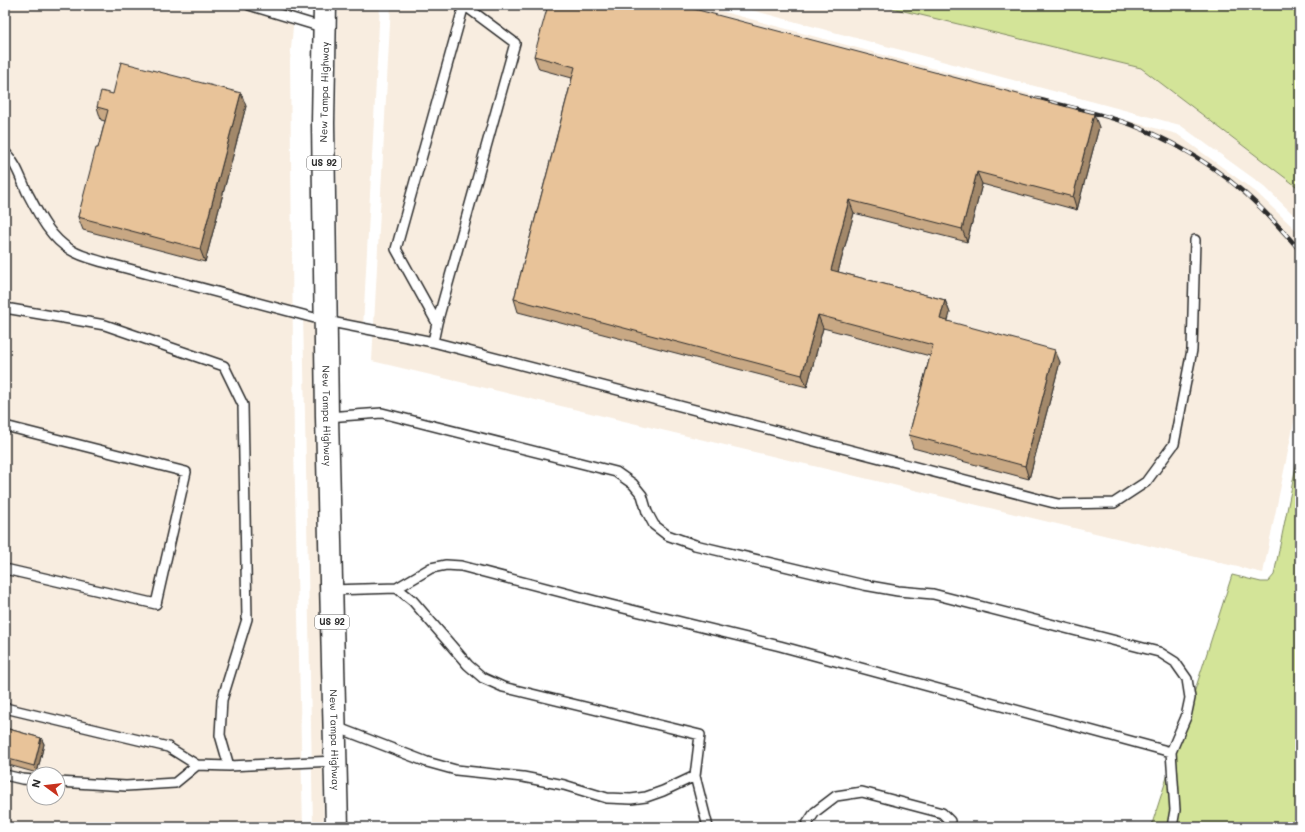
<svg xmlns="http://www.w3.org/2000/svg" width="1305" height="832" viewBox="0 0 1305 832" font-family="Mali,sans-serif">
<rect width="100%" height="100%" fill="#fff"/>
<filter id="ink" filterUnits="userSpaceOnUse"><feTurbulence type="fractalNoise" baseFrequency=".025" numOctaves="2"/><feDisplacementMap in="SourceGraphic" scale="8" xChannelSelector="R" yChannelSelector="G"/><feConvolveMatrix kernelMatrix="1 2 1 2 8 2 1 2 1" color-interpolation-filters="sRGB"/></filter>
<g filter="url(#ink)">
<path fill="#f8ede0" fill-rule="evenodd" d="M5,5h290l-5,55 4,387 9,380h-298zM34,774h24v24h-24z
M338,5h42l-17,322 -24,-7 -3,-196z
M391,5h307l479,129 79,58 44,42v159l-37,180 -891,-212z
M733,5h146l262,63 159,121v32l-36,-35 -84,-61z
M303,314l11,6 10,507h-11z"/>
<path fill="#d3e498" stroke="#7f8862" d="M879,5h421v184l-159,-121z
M1300,446v381h-149l81,-252 29,7h7l6,-7z"/>
<g fill="none" stroke-linecap="round" stroke-linejoin="round">
<defs>
<path id="service" d="M249,5l76,23
M5,152c12,13 15,25 22,40 11,21 23,46 44,58 9,6 22,9 32,12l223,59 107,21 4,-19 -41,-74 68,-244
M5,308l100,17 119,41 19,39 4,214 -25,81 -2,35 9,31 106,-5
M437,323l78,-280 -51,-38
M433,342l625,162 56,-1 32,-21 28,-38 18,-94 3,-110
M327,417l55,-4 234,59 17,12 9,11 5,17 7,13 13,10 28,10 169,40 34,6 35,3 226,58 16,10 12,17 3,19 -4,19 -15,35 4,58 -3,17
M5,426l181,46 -30,132 -151,-35
M397,588l34,-20 15,-3 15,1 150,39 169,41 391,106
M331,590l66,-2 16,13 55,64 15,13 20,9 197,48 -5,41 13,51
M5,708l163,39 29,18 32,1
M336,727l91,35 29,8 67,7 41,8 43,13 24,1 15,-2 17,-6 32,-15
M5,775l17,4 12,1
M58,782l68,4 49,-3 22,-18
M805,827l10,-15 21,-16 26,-4 80,21 8,8v6"/>
<g id="primary">
<path id="s1" d="M325,5l-2,118 4,294 10,410"/>
</g>
</defs>
<use href="#service" stroke="#2b2b2b" stroke-width="12"/>
<use href="#primary" stroke="#2b2b2b" stroke-width="25"/>
<use href="#service" stroke="#fff" stroke-width="9"/>
<use href="#primary" stroke="#fff" stroke-width="22"/>
<defs>
<path id="rail" d="M1032,98c34,8 68,15 100,27 57,22 108,58 148,103 7,8 14,15 20,23"/>
</defs>
<use href="#rail" stroke="#2b2b2b" stroke-width="4.5"/>
<use href="#rail" stroke="#fff" stroke-width="3" stroke-dasharray="9" stroke-linecap="butt"/>
</g>
<path fill="#c8a884" stroke="#2b2b2b" d="M534,56l565,71 -22,83 -95,-26 -15,58 -113,-29 -16,59 107,28 5,13 -3,8 113,41 -31,117 -116,-31 -4,-13 21,-79 -107,-28 -16,59 -289,-75 -4,-13 58,-221 -33,-9z
M113,94l133,12 -41,156 -122,-32 -5,-13 20,-69 7,-27 -4,-1 -4,-13z
M5,728l36,10 3,6 -7,29 -32,-9z"/>
<path fill="#a2886b" stroke="#2b2b2b" d="M241,93l5,13 -41,156 -5,-13z
M1094,114l5,13 -22,83 -4,-13z
M977,172l5,12 -15,58 -5,-13z
M849,200l5,13 -19,70 -4,-13z
M945,300l5,13 -5,19 -5,-13z
M818,315l5,13 -16,59 -5,-12z
M1055,350l5,12 -31,117 -4,-13z
M41,738l3,6 -7,29 -3,-7z"/>
<path fill="#e8c399" stroke="#2b2b2b" d="M548,5h131l415,109 -21,83 -96,-25 -15,57 -113,-29 -18,70 114,30 -5,19 115,31 -30,116 -116,-31 24,-90 -115,-30 -16,60 -288,-76 61,-232 -41,-11z
M121,62l120,31 -41,156 -122,-32 18,-69h2l10,-38 -11,-3 4,-16 12,3z
M5,728l36,10 -7,28 -29,-8z"/>
</g>
<g text-anchor="middle" stroke-width="4" stroke-linejoin="round" paint-order="stroke">
<g fill="#fff" stroke="#6b6b6b" stroke-width="1">
<rect x="307" y="156" width="34" height="14" rx="3"/>
<rect x="315" y="615" width="34" height="14" rx="3"/>
</g>
<g font-size="9" font-weight="bold" fill="#2b2b2b">
<text x="324" y="166">US 92</text>
<text x="332" y="625">US 92</text>
</g>
<g font-size="10" fill="#2b2b2b" stroke="#fff">
<text transform="translate(324 92) rotate(-89)" y="4">New Tampa Highway</text>
<text dy="4" stroke="none"><textPath href="#s1" startOffset="411">New Tampa Highway</textPath></text>
<text dy="4" stroke="none"><textPath href="#s1" startOffset="735">New Tampa Highway</textPath></text>
</g>
</g>
<rect width="1305" height="832" fill="none" stroke="#fff" stroke-width="20"/>
<rect x="10" y="10" width="1285" height="812" fill="none" stroke="#2b2b2b" stroke-width="1.5" filter="url(#ink)"/>
<g transform="translate(46 786) rotate(285)"><circle r="19" fill="#ffffff" stroke="#aaaaaa"/>
<path d="M0-3L7 15L0 10L-7 15Z" fill="#c8321e"/>
<text y="-6" font-size="11" font-weight="bold" text-anchor="middle" fill="#2b2b2b">N</text>
</g>
</svg>
